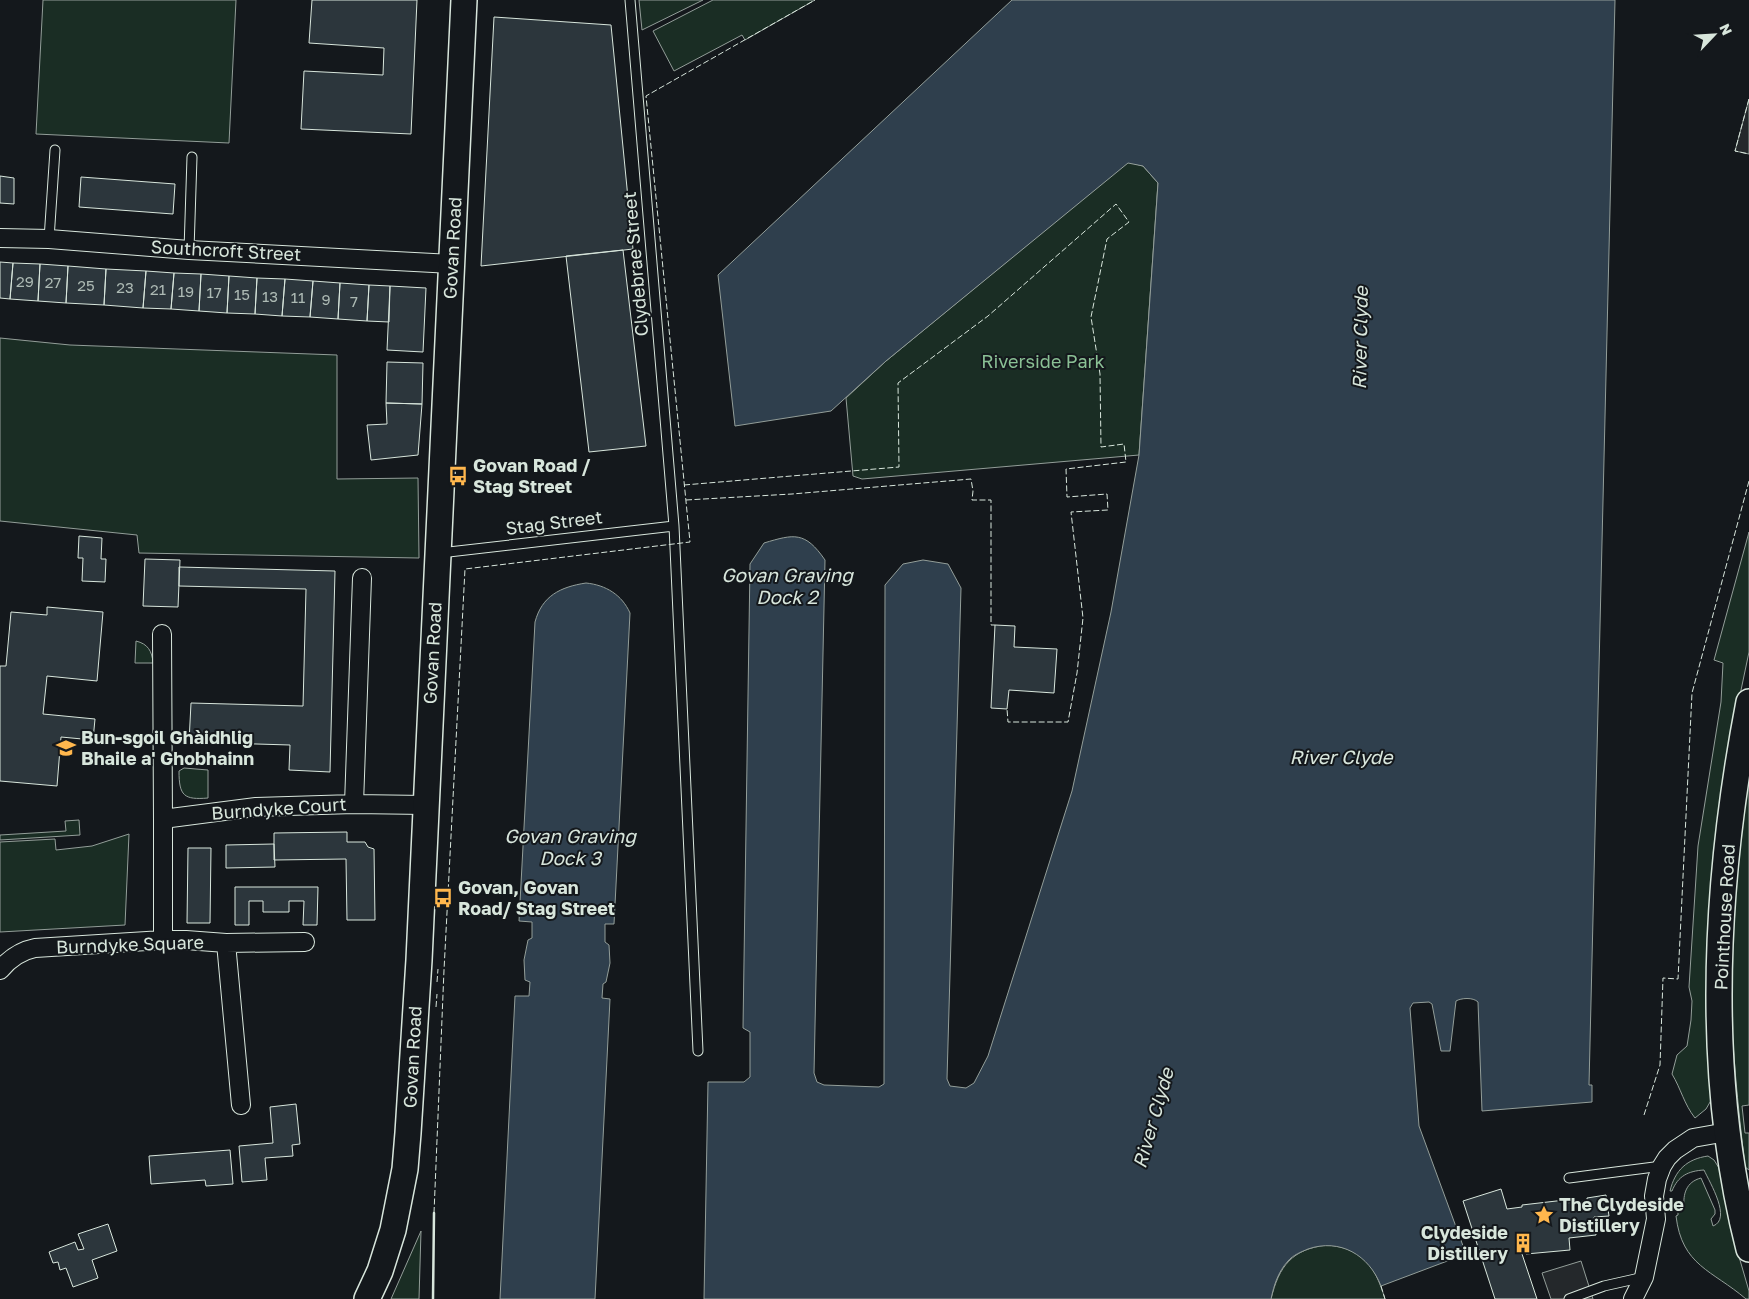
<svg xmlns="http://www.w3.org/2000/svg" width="1749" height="1299" viewBox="0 0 1749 1299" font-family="'Golos Text',sans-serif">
<rect width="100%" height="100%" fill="#14181c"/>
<path fill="#1a2d24" stroke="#939e99" d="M43,0h193l-7,143 -193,-9z
M639,0h64l-61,30z
M713,0h102l-70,40 -3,-5 -68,36 -21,-40z
M1128,162l15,4 15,17 -19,272 -277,24 -9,-3 -7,-78 40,-37z
M0,338l70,7 267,10v124l81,-1 1,80 -280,-5 -2,-18 -137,-14z
M1749,532v120l-13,62 -23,383 -7,12 -11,9c-11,-14 -14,-29 -23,-44l5,-19 10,-9 4,-26 1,-19 -3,-14 9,-141 23,-144 2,-39 -9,-3z
M136,641c12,3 16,10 17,22h-18z
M184,768l24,2v28c-24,2 -29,-2 -29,-27z
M1749,772v333l-7,1 3,27h4v37l-4,-3c-7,-62 -14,-124 -14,-186 1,-70 9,-140 18,-209z
M79,820l1,15 -80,5v-5l66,-4 -1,-10z
M129,834l-4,91 -125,7v-90l55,-3 1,11 36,-4z
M1708,1156l6,4 5,8 14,68 16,55v8h-3c-34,-29 -64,-33 -70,-83l2,-1v-8h6c-1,-13 2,-25 17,-29l14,32v4l-4,5 2,7c19,-7 -3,-43 -9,-56 -16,1 -26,6 -32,21h-2c5,-21 17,-32 38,-35z
M421,1231l-2,68h-28z
M1327,1245c36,3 48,21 58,54h-114c8,-33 21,-50 56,-54z"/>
<path fill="#24282b" stroke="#939e99" d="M1749,99v55l-14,-3z
M1581,1261l12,38h-42l-9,-26z"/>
<path fill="#2f3f4d" stroke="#939e99" d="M1012,0h603l-26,1085h3v17l-110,9 -4,-109c-5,-5 -17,-4 -22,-1l-6,50h-9l-9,-47 -3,-2 -16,1 -3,5 9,118 47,128 -85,32c-12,-31 -41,-48 -73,-37 -7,3 -15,6 -20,12 -10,11 -14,24 -17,38h-567l4,-217h36l6,-5v-45l-7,-4 7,-464 14,-21c30,-9 41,-12 61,17l-11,513 3,9 7,3 55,2 5,-3 1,-499 18,-21 20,-4 25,4 13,24 -14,491 3,7 16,2 8,-5 14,-27 84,-265 39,-179 28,-157 19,-272 -15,-17 -15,-3 -242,198 -55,50 -96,15 -17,-151z
M586,583c20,2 36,12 44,30l-16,311h-9v18l4,3 1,18 -4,19 -3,2 -1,14 8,1 -15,300h-95l15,-303h14l1,-14 -5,-2 -1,-20 4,-20 4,-2v-16l-13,-1 16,-299c7,-26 25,-35 51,-39z"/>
<path fill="#2c363c" stroke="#d8e6dc" d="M312,0h105l-6,134 -110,-5 3,-58 79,4 1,-27 -75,-5z
M494,17l117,8 22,224 -152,17z
M0,176l14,2v26l-14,-1z
M81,177l94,7 -2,30 -94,-7z
M623,250l23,196 -57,6 -23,-196z
M0,262l13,1 -3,36 -10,-1z
M13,263l27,1 -2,37 -28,-2z
M40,264l28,2 -2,37 -28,-2z
M68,266l38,3 -2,36 -38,-2z
M106,269l40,2 -3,37 -39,-3z
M146,271l28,2 -3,36 -28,-1z
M174,273l27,1 -2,37 -28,-2z
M201,274l28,2 -2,37 -28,-2z
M229,276l28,2 -2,36 -28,-1z
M257,278l28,1 -3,37 -27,-2z
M285,279l28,2 -3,36 -28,-1z
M313,281l27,2 -2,36 -28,-2z
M340,283l29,2 -2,36 -29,-2z
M369,285l21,1 -1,36 -22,-1z
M390,286l36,2 -3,64 -36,-2z
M387,362l36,1 -1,41 -36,-1z
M386,403l36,1 -4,51 -47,5 -4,-35 20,-1z
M79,536l23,2 -1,21h5l-1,23 -23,-1 1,-23h-5z
M145,559l35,1 -2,47 -35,-1z
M179,567l156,4 -5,201 -41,-2 1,-25 -101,-3 2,-39 112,3 3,-117 -127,-3z
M47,607l56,5 -6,69 -50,-5 -4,38 52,5 -2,21 -32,-3 -4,49 -57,-5v-115h6l5,-54 36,3z
M995,625l20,1 -1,21 43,2 -3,44 -45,-3 -2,19 -16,-1z
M347,832v10h18l3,5 6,2 1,71h-28l-1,-61 -72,1v-27z
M274,844l1,23 -49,1v-23z
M188,848h23l-1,75h-23z
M235,887h83l-1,38h-14l1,-24h-15v11h-26v-11h-14v24h-14z
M296,1104l4,40 -8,1 1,11 -28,2 2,22 -25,2 -3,-36 34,-3 -3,-36z
M230,1150l3,34 -27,2 -1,-6 -54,4 -2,-28z
M1501,1189l6,20 15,-2v-2l43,-5v3l22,-2v-3l19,-3 3,21 -15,1 2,18 -27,3 1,12 -44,4v-5l-5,2 16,48h-42l-32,-98z
M108,1224l9,27 -25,9 6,18 -25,9 -7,-19 -6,2 -2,-8 -5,1 -4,-11 26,-10 3,8 6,-1 -6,-15z"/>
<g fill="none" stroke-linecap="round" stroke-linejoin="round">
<defs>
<path id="lane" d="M630,0l44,526 24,525
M49,239l6,-89
M189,250l3,-93
M440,553l234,-27
M1569,1178l93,-12
M1569,1299l35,-13 40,-9"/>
<path id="street" d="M0,238l49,1 140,11 263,14
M162,634l1,185
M354,804l8,-226
M163,940v-121l93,-12 98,-3 71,1
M226,943l79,-1
M0,970c10,-12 20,-19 35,-22l128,-8h23l40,3 15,162
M1633,1299l11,-22 12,-58 -2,-23 3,-17 5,-13 5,-8 8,-8 18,-12 34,-6"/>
<path id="secondary" d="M1749,702c-34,177 -45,371 0,547
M367,1299l13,-28 13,-41 12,-61 3,-36 11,-173 45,-960"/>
</defs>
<use href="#lane" stroke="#d8e6dc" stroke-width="11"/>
<use href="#street" stroke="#d8e6dc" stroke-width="20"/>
<use href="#secondary" stroke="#d8e6dc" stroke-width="28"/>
<use href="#lane" stroke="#14181c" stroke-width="9"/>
<use href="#street" stroke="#14181c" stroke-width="18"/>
<use href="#secondary" stroke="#14181c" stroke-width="25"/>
<path stroke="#d8e6dc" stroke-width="1" stroke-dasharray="6 2.5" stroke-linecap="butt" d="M1749,99l-14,52 14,3
M684,485l215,-18 -1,-84 90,-67 128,-112 13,18 -22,17 -16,78 9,57 1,73 23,-3 2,18 -60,7 1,28 40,-3 1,16 -37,2 12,106 -6,55 -9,49h-60l-1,-13
M686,500l106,-6 179,-15 2,12 -1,9h19v125h4
M437,982l1,-13
M436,1007l1,-13
M1644,1115l16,-50 3,-87 15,1 14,-286 57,-212
M434,1213l10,-243 21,-401 225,-27 -44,-446 169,-96
M1381,1286l4,13"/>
<path stroke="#d8e6dc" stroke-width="2.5" d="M433,1299l1,-86"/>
</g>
<defs>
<symbol id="bus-bare" viewBox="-9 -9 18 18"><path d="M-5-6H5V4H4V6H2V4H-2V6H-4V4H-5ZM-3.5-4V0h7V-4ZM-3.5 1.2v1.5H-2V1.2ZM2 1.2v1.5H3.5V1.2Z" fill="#ffb74d" stroke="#14181c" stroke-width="2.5" paint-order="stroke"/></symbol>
<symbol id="school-bare" viewBox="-9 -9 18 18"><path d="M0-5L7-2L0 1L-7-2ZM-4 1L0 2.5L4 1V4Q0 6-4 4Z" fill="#ffb74d" stroke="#14181c" stroke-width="2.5" paint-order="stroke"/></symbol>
<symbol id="sight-bare" viewBox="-9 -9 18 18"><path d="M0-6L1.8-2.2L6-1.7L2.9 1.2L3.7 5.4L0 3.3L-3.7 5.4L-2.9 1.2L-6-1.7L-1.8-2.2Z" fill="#ffb74d" stroke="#14181c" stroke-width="2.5" paint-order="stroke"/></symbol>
<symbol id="building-bare" viewBox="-9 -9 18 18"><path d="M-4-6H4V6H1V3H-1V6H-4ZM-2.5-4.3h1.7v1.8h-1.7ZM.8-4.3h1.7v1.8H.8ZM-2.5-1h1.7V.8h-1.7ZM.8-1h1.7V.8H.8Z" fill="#ffb74d" stroke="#14181c" stroke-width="2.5" paint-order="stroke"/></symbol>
</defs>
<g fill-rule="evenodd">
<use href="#bus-bare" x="444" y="462" width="28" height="28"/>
<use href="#school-bare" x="52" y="734" width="28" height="28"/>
<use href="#bus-bare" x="429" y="884" width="28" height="28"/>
<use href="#sight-bare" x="1530" y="1201" width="28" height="28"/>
<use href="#building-bare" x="1509" y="1229" width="28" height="28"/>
</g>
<g text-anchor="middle" stroke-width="4" stroke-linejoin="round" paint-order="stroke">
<g font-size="15" fill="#adbab4">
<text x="25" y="287">29</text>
<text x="53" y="288">27</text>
<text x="86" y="291">25</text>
<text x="125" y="293">23</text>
<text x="158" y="295">21</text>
<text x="186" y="297">19</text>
<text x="214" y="298">17</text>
<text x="242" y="300">15</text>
<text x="270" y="302">13</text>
<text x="298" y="303">11</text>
<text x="326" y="305">9</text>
<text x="354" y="307">7</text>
</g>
<g font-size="18" fill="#d8e6dc" stroke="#14181c">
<text transform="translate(453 248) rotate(-87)" y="6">Govan Road</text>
<text transform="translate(226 251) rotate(3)" y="6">Southcroft Street</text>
<text transform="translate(636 264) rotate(-95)" y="6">Clydebrae Street</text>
<text transform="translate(554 523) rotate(-7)" y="6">Stag Street</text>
<text transform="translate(433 653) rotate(-87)" y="6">Govan Road</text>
<text transform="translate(279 809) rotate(-4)" y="6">Burndyke Court</text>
<text transform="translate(1725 917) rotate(-87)" y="6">Pointhouse Road</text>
<text transform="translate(130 945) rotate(-2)" y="6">Burndyke Square</text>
<text transform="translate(413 1057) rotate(-87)" y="6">Govan Road</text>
</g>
<g font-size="18" fill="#8ac095" stroke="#14181c">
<text x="1043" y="368">Riverside Park</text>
</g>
<g font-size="18" font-weight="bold" fill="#d8e6dc" stroke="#14181c" text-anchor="start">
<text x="473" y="472">Govan Road /<tspan x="473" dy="21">Stag Street</tspan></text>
<text x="81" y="744">Bun-sgoil Ghàidhlig<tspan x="81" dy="21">Bhaile a' Ghobhainn</tspan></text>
<text x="458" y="894">Govan, Govan<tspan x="458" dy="21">Road/ Stag Street</tspan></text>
<text x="1559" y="1211">The Clydeside<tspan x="1559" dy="21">Distillery</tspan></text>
<text x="1508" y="1239" text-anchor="end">Clydeside<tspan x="1508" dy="21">Distillery</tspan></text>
</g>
<g font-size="19" font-style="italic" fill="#d8e6dc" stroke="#14181c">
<text transform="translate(1360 338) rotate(-89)" y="7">River Clyde</text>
<text x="787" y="582">Govan Graving<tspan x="787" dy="22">Dock 2</tspan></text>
<text x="1341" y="764">River Clyde</text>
<text x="570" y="843">Govan Graving<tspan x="570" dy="22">Dock 3</tspan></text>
<text transform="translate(1153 1118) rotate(-74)" y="7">River Clyde</text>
</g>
</g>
<g transform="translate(1714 35) rotate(65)" stroke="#14181c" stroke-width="4" paint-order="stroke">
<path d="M0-4L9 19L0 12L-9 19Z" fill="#d8e6dc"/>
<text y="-8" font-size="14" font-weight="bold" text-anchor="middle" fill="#d8e6dc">N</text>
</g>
</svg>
